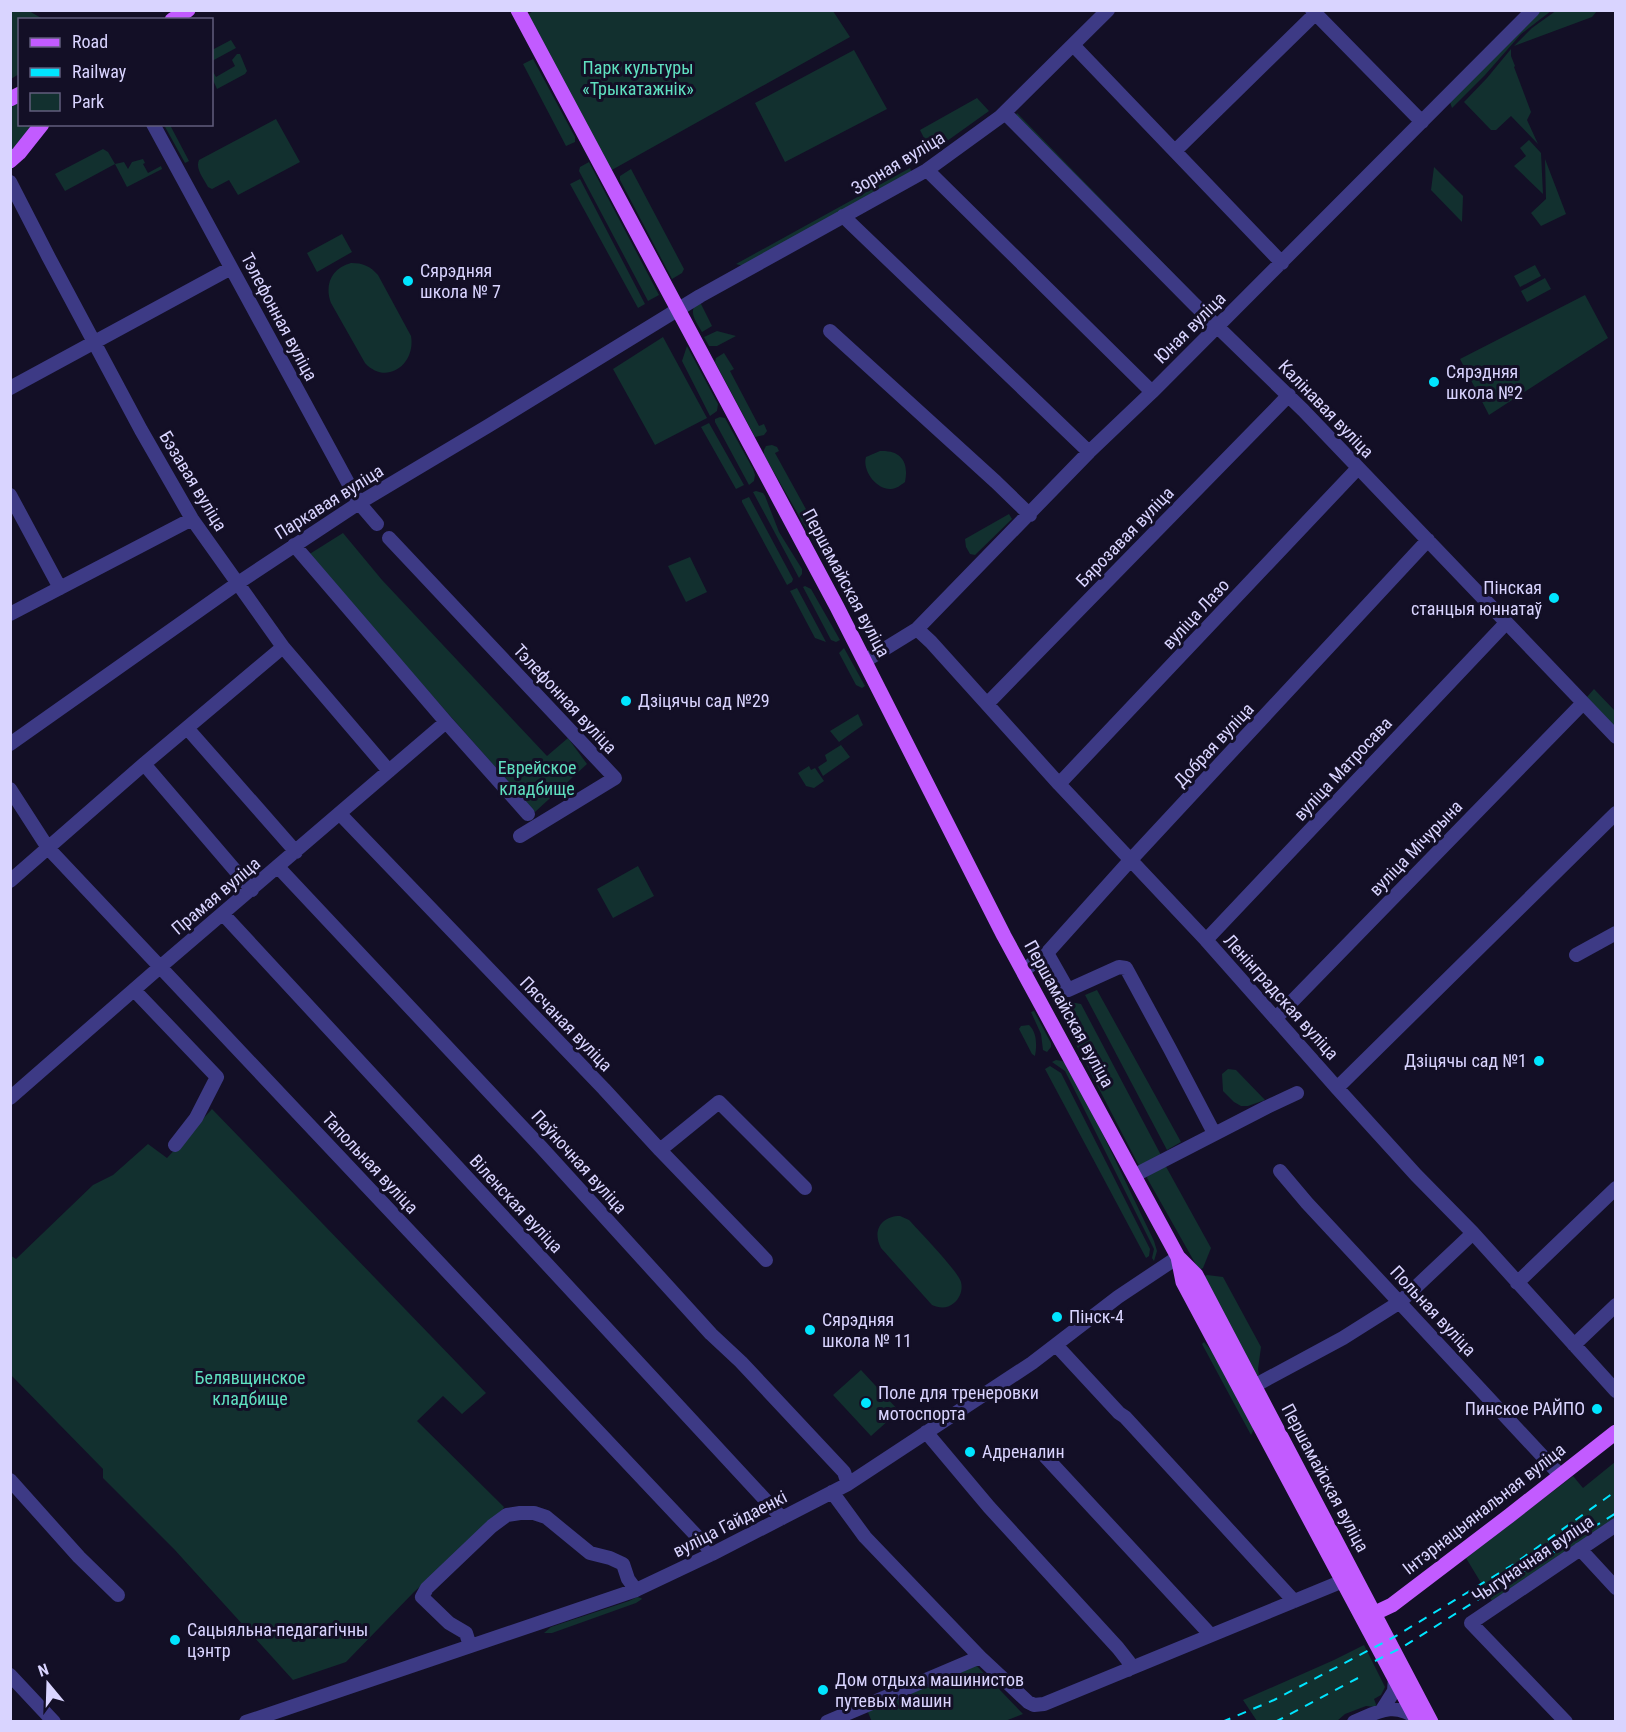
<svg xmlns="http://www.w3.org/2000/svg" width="1626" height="1732" viewBox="0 0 1626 1732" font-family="'Roboto Condensed',sans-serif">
<rect width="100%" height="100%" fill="#130f26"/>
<path fill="#12302f" d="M11,10l18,1 14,8 -23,1 -1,54 -8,5z
M535,10l298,1 17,26 -240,134 -83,-156z
M1557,10l40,1 -5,6 -78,29 18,-18z
M1540,11h11l-30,23 -36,41 -33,33 -2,-6 54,-57z
M231,40l5,8 -24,13v-11z
M1511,49v7l4,10 -1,1 17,45 -4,8 11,24 -27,-28 -15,14h-5l-27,-28 23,-24z
M854,50l33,59 -102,53 -30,-59z
M237,54h3l7,17 -2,3 -28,15 -5,-11v-8l4,7 19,-11 -3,-6z
M533,59l42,78v5l-9,4 -43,-82z
M977,98l12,13 -56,40 -5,-5 -8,-16z
M19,102l1,22 12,1 -21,27v-45z
M1017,113l194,199 -1,1 -194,-198z
M276,119l24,43 -62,33 -9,-15 -17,9 -4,-2c-4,-8 -13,-18 -9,-27z
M164,125h6l19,36 -4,2z
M1529,140l12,13 2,41 -29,-28 12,-10 -6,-8z
M103,149l5,3 7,12 9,-2 4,7 4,-7 11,-3 2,4 -2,1 5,9 13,-7 1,3 -35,18 -12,-23 -50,27 -10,-17z
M1545,159l21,55 -25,12 -10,-13 15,-14z
M589,162l70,133 -11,6 -69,-130 1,-4z
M1434,167l29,29 -1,26 -31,-32z
M910,168l2,5 -169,93 -7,-2z
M631,169l53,100 -2,4 -10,6 -52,-99v-4z
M580,179l65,125 -7,4 -68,-124z
M342,234l10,18 -35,20 -10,-19z
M351,263c12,0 19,3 27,12l33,61c5,29 -25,50 -46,27l-34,-60c-7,-19 1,-35 20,-40z
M1535,265l6,11 -21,11 -6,-11z
M1545,278l6,11 -24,13 -6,-11z
M1585,295l23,43 -119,77 -29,-56z
M700,302l12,24 -10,6c-6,-10 -16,-23 -2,-30z
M717,331l19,5 -19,10h-8l-5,-9z
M663,337l44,81 -52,27 -42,-76z
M687,346l31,58 -1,7 -7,5 -28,-55z
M724,353l10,16 -4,2 29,55 5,-2 3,7 -3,4 -9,2 -40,-75 1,-4z
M720,417l5,1 28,51 2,6 -1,6 -5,4 -34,-63v-3z
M709,423l35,62 -8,4 -35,-62z
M772,445l5,2 2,4 -4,2 59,107 4,-2 3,6 -3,14 -9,-10 -65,-113v-5l2,-4z
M880,451c22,-1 29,12 25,31 -4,3 -9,7 -14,7 -15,1 -29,-19 -25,-32z
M756,491l7,2 2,3 14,36 23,37v5l-3,4 -46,-86z
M749,497l44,82 -1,3 -5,3 -45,-83v-2z
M1009,514l3,5 -37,36 -5,-1 -4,-7 -1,-8z
M343,533l39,47 165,176 21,-18 19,26 -52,48 -227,-257z
M690,557l17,35 -21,10 -18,-36z
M805,586l6,3 29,51 -4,2 -5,-2 -28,-53z
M797,588l29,54 -11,-4 -25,-47z
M844,648l21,38 -3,2 -6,-3 -17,-32z
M1594,689l21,22v16l-28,-30z
M858,714l5,11 -24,17 -9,-11z
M841,745l9,12 -27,19 -5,-9 9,-6 -2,-6z
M809,766l2,4 4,-2 9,13 -10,7 -8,-2 -8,-13z
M638,866l16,30 -41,22 -16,-29z
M1097,990l84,152 -14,8 -82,-155z
M1058,1000l23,4 81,153 -22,9 -2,-2 -84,-162z
M1034,1011l17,32v4l-4,5 -4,-2 -2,-16 -10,-22z
M1029,1025c8,7 8,21 6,31l-3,-2 -13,-25 2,-3z
M1056,1060l6,1 4,3 28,52 60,125 3,10 -3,10 -2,-3 2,-9 -89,-178 -13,-9z
M1050,1066l11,7 89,176 -1,7 -3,2 -101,-189z
M1228,1069l8,1 29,30 -17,6h-7l-7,-4 -11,-11 -1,-17z
M212,1109l274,284 -24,21 -19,-18 -26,25 87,86 -2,4 -88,81 -68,70 -53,18 -119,-131 -71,-71v-9l-92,-94 -1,-120 6,4 77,-74 20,-10 35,-31 19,14z
M1164,1163l47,85 -8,20 -4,2 -52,-92 1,-4z
M900,1216l9,4c10,11 49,51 52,62 2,8 -1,16 -7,21 -7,6 -15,5 -22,2l-51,-57c-9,-17 0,-32 19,-32z
M1207,1275l16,2 38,70 -3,22 1,6h-3l-53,-98z
M1204,1342l14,17 36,70 -3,6 -49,-91z
M861,1370l38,41 -28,25 -38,-41z
M1615,1462v59l-123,80 -26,-43 107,-82 10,12z
M637,1597l4,1 1,1 -6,4 -84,30h-8l7,-6 78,-26z
M1364,1645l21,42 -4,8 -7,4 3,8 -11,-1 -21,8 -8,7h-80l-14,-21 91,-40z
M974,1663l49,51 -18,7 -133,1 -5,-12z"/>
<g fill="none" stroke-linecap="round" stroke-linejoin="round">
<path stroke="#3d3a85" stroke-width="14" d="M1312,10l110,112
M1074,46l208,217
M1005,113l189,191 109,106 313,327
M153,124l206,379 18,21
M1175,151l140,-137
M927,170l225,222
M10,182l38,74 93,174 51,89 91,128 106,124
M843,216l246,236
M830,331l166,151 34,33
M10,388l221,-120
M10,495l50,93
M389,538l226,240 -95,58
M294,545l152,177 82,92
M10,614l182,-95
M917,629l14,13 128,142 147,156 131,148 79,87 57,58 143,158
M865,661l52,-32 172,-177 63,-60 381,-382
M987,704l302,-309
M187,728l109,124
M10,744l228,-161 121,-80 129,-77 212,-130 227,-126 73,-53 108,-107
M144,764l108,126
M1059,784l299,-316
M10,789l38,59 660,700 4,6
M340,814l264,275 56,61 106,110
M278,867l263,280 170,187 30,28 103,110 4,12
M10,881l134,-117 139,-117
M223,914l559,604
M1206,940l300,-317
M1047,953l21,37 51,-23 7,1 44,81 44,84
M1576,955l40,-22
M1024,970l23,-17 79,-88 302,-325
M134,990l83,87 -21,41 -21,27
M1276,1018l307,-315
M1337,1088l279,-275
M10,1098l150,-131 286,-245
M660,1150l59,-48 86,86
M1280,1171l27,32 253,272
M1135,1175l132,-68 30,-14
M1517,1283l99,-95
M1056,1345l63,68 6,4 169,184
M1574,1345l42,-40
M1254,1386l89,-48 57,-36 73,-69
M926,1432l63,75 129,141 11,14 -1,8
M1042,1453l165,178 2,5
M10,1480l69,77 39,38
M832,1492l33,45 115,120 48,45 6,3 10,-1 299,-123
M1580,1549l36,39
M470,1646l-4,-13 -17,-10 -27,-26 5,-9 65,-62 15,-11 13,-2h14l12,4 44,36 20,5 13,6 5,15 8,11
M10,1675l44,47
M1382,1710l12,-19 1,-14
M246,1722l390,-132 76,-36 136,-70 184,-121 86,-66 60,-40
M827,1722l153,-65
M1354,1722c24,-10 39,-21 63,-4
M1566,1722l-95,-99 145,-98"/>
<path stroke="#c25bff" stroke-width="15" d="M518,10l319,597 167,329 174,321 18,18 235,447
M172,20l16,-10
M10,99l10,-5
M10,161l9,-8 23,-29
M1178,1257l5,25 235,440
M1375,1613l17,-8 117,-89 107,-84"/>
<path stroke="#00e5ff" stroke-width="2" stroke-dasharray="9 8" stroke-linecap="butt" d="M1375,1661l26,-13 215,-135
M1222,1722l52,-22 122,-64 118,-72 102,-73
M1275,1722l83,-44"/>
</g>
<g fill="#00e5ff" stroke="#130f26" stroke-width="2">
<circle cx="408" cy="281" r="6"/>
<circle cx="1434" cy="382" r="6"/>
<circle cx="1554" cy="598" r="6"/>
<circle cx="626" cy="701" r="6"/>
<circle cx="1539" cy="1061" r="6"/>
<circle cx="1057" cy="1317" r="6"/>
<circle cx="810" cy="1330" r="6"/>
<circle cx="866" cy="1403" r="6"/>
<circle cx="1597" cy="1409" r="6"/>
<circle cx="970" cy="1452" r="6"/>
<circle cx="175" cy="1640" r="6"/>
<circle cx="823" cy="1690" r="6"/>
</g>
<g text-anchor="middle" stroke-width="6" stroke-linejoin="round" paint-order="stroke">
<g font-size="18" fill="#5fe0c0" stroke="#130f26">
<text x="638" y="74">Парк культуры<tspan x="638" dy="21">«Трыкатажнік»</tspan></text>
<text x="537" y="774">Еврейское<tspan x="537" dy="21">кладбище</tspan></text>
<text x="250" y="1384">Белявщинское<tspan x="250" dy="21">кладбище</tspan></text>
</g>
<g font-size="18" fill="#d9d4ff" stroke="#130f26">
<text transform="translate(898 163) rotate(-31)" y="6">Зорная вуліца</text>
<text transform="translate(279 317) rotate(62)" y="6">Тэлефонная вуліца</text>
<text transform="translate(1190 328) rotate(-45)" y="6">Юная вуліца</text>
<text transform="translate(1326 409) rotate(46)" y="6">Калінавая вуліца</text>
<text transform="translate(193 481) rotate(59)" y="6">Бэзавая вуліца</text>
<text transform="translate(329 502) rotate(-32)" y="6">Паркавая вуліца</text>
<text transform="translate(1125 537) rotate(-46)" y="6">Бярозавая вуліца</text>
<text transform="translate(846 583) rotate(62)" y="6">Першамайская вуліца</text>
<text transform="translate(1196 614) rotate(-47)" y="6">вуліца Лазо</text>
<text transform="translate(565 699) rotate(47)" y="6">Тэлефонная вуліца</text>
<text transform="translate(1214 745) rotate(-47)" y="6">Добрая вуліца</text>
<text transform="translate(1343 769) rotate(-47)" y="6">вуліца Матросава</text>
<text transform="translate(1416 848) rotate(-46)" y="6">вуліца Мічурына</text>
<text transform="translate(216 896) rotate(-40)" y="6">Прамая вуліца</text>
<text transform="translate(1281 997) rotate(48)" y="6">Ленінградская вуліца</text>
<text transform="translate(1069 1014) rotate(61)" y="6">Першамайская вуліца</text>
<text transform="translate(566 1024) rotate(46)" y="6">Пясчаная вуліца</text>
<text transform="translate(579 1162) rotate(48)" y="6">Паўночная вуліца</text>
<text transform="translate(370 1163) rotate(47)" y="6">Тапольная вуліца</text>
<text transform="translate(516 1204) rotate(47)" y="6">Віленская вуліца</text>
<text transform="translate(1433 1311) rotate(47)" y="6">Польная вуліца</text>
<text transform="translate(1325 1478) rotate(62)" y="6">Першамайская вуліца</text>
<text transform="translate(1484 1509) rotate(-38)" y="6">Інтэрнацыянальная вуліца</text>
<text transform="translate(730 1524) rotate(-27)" y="6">вуліца Гайдаенкі</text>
<text transform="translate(1533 1559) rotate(-34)" y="6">Чыгуначная вуліца</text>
</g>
<g font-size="18" fill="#d9d4ff" stroke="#130f26" text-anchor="start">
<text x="420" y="277">Сярэдняя<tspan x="420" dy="21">школа № 7</tspan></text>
<text x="1446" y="378">Сярэдняя<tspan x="1446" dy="21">школа №2</tspan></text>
<text x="1542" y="594" text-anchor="end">Пінская<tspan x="1542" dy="21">станцыя юннатаў</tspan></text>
<text x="638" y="707">Дзіцячы сад №29</text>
<text x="1527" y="1067" text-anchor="end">Дзіцячы сад №1</text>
<text x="1069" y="1323">Пінск-4</text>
<text x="822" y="1326">Сярэдняя<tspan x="822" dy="21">школа № 11</tspan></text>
<text x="878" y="1399">Поле для тренеровки<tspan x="878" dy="21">мотоспорта</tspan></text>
<text x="1585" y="1415" text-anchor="end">Пинское РАЙПО</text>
<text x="982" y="1458">Адреналин</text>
<text x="187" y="1636">Сацыяльна-педагагічны<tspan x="187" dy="21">цэнтр</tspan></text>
<text x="835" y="1686">Дом отдыха машинистов<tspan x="835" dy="21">путевых машин</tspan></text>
</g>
</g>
<rect width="1626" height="1732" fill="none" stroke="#d9d4ff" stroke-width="24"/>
<rect x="18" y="18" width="195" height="108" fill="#130f26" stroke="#625e7d" stroke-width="1.5"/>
<rect x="30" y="38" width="30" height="9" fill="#c25bff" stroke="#625e7d" stroke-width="1.5"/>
<text x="72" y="48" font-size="18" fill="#d9d4ff">Road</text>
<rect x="30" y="68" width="30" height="9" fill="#00e5ff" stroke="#625e7d" stroke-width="1.5"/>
<text x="72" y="78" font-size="18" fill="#d9d4ff">Railway</text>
<rect x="30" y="93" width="30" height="18" fill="#12302f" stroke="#625e7d" stroke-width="1.5"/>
<text x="72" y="108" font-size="18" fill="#d9d4ff">Park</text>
<g transform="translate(48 1684) rotate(341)" stroke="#130f26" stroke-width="4.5" paint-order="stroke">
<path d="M0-4.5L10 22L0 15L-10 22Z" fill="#d9d4ff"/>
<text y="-9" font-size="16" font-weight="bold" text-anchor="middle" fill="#d9d4ff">N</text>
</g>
</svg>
